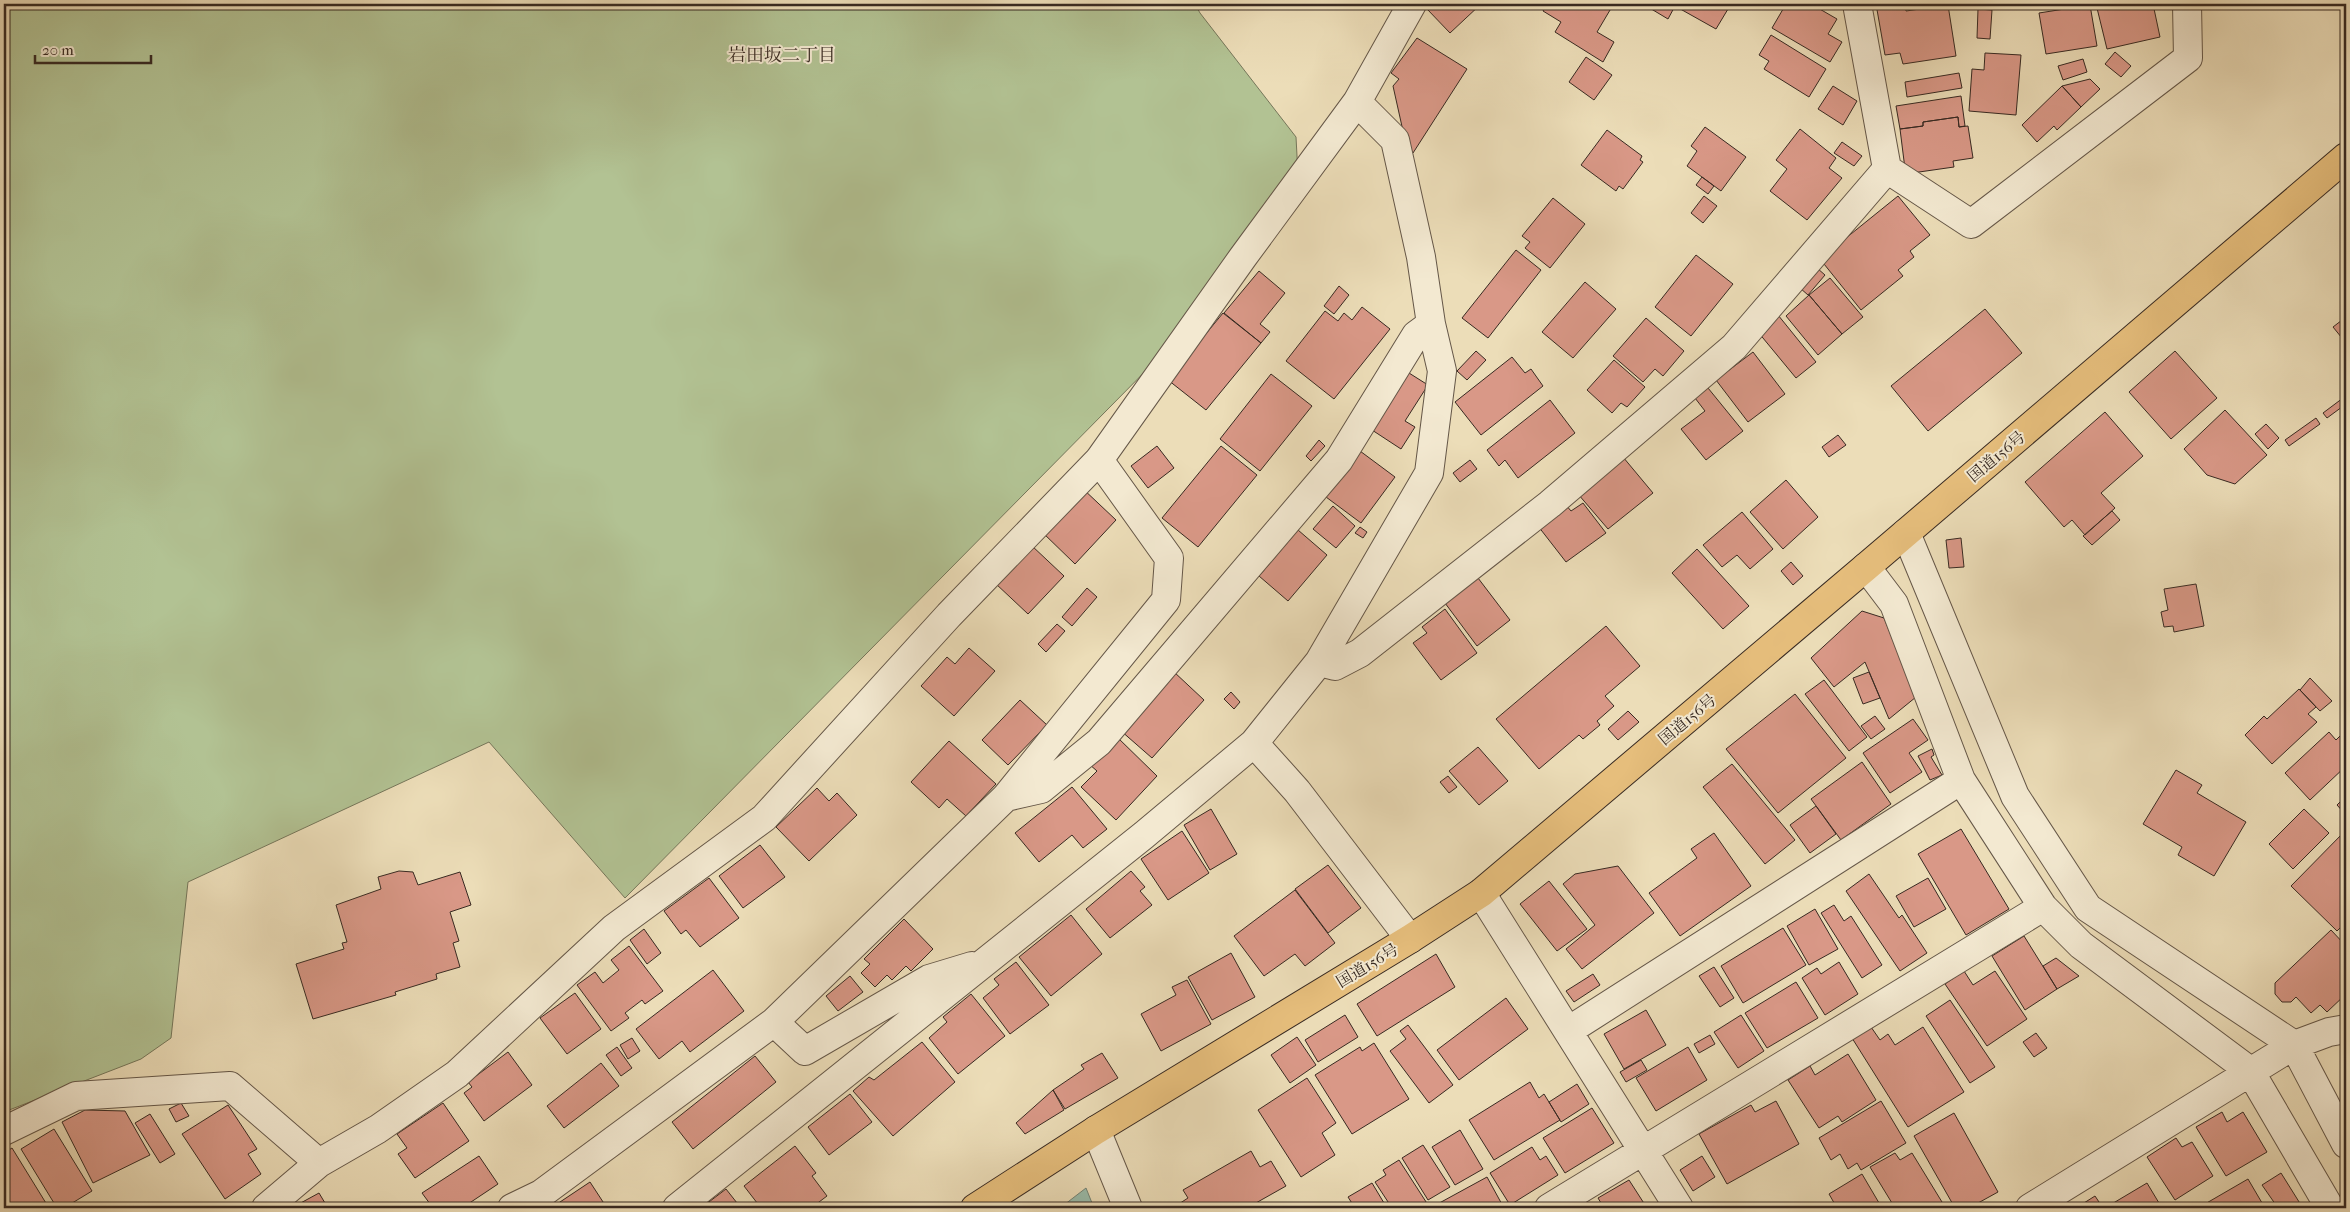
<svg xmlns="http://www.w3.org/2000/svg" width="2350" height="1212" viewBox="0 0 2350 1212" font-family="'IM FELL French Canon','Noto Serif JP',serif">
<rect width="100%" height="100%" fill="#ecddb8"/>
<filter id="stains"><feTurbulence type="fractalNoise" baseFrequency=".004" numOctaves="4"/><feColorMatrix values="0 0 0 0 .2 0 0 0 0 .09 0 0 0 0 .02 0 0 0 .5 -.17"/></filter>
<radialGradient id="worn" r=".72"><stop offset=".6" stop-color="#630" stop-opacity="0"/><stop offset="1" stop-color="#630" stop-opacity=".3"/></radialGradient>
<path fill="#b2c293" stroke="#75765a" d="M4,4h1191l5,9 96,124 3,57 -30,52 -644,652 -136,-156 -301,140 -17,156 -30,21 -137,53z"/>
<path fill="#99bcab" stroke="#728274" d="M1086,1188l8,20h-34z"/>
<path fill="#d99887" stroke="#382a22" d="M1433,4h48l-31,29 -23,-24z
M1547,4l66,1 -16,27 17,10 -11,20 -48,-30 6,-10 -18,-11z
M1650,4h81l-15,25 -41,-23 -7,13 -20,-12z
M1786,4h25l26,15 -9,15 14,8 -12,20 -58,-34z
M1876,4h29l1,7 42,-6 8,51 -53,8 -3,-11 -15,2z
M2096,4h57l7,33 -53,12z
M2090,5l7,41 -51,8 -7,-41z
M1978,9l14,1 -2,29 -13,-1z
M1771,35l55,34 -17,28 -45,-28 5,-8 -10,-6z
M1417,38l50,31 -54,84 -6,-4 -14,-63 6,-7 -8,-6z
M2115,52l16,14 -10,11 -16,-13z
M1985,53l36,2 -5,60 -47,-4 3,-42 12,1z
M1586,57l26,18 -18,25 -25,-18z
M2083,59l4,13 -24,8 -5,-14z
M1959,73l3,15 -55,9 -2,-15z
M2090,79l10,10 -19,18 -19,-21z
M1833,86l24,15 -14,24 -25,-16z
M2062,86l19,21 -24,23 -3,-4 -17,16 -15,-17z
M1961,96l4,30 -6,1 -1,-10 -35,5v4l-23,3 -4,-23z
M1958,117l1,10 9,-1 5,32 -20,3 1,6 -42,6 -1,-5 -6,1 -5,-40 23,-3v-4z
M1705,127l41,30 -25,34 -34,-25 10,-15 -6,-5z
M1800,129l36,29 -7,10 13,10 -35,42 -37,-29 17,-22 -11,-9z
M1607,130l35,26 -2,4 3,2 -20,27 -4,-3 -3,5 -35,-26z
M1842,142l20,14 -8,10 -20,-13z
M1702,177l12,9 -6,8 -12,-9z
M1704,196l13,10 -14,17 -12,-10z
M1898,196l32,39 -20,16 4,6 -16,13 5,6 -42,34 -41,-51z
M1553,198l32,26 -35,44 -25,-20 5,-6 -8,-6z
M1516,250l25,20 -53,68 -26,-20z
M1696,255l37,29 -42,52 -36,-29z
M1817,268l8,7 -17,20 -8,-7z
M1259,271l26,22 -25,31 10,8 -9,11 -37,-30z
M1830,278l33,39 -21,17 -33,-39z
M1585,282l31,27 -43,49 -31,-26z
M1339,286l10,9 -15,19 -10,-8z
M1809,295l33,39 -24,21 -32,-39z
M1362,307l28,22 -56,70 -48,-38 39,-50 13,10 6,-8 8,7z
M1985,309l37,44 -94,78 -37,-45z
M1223,313l38,30 -55,67 -38,-30z
M1778,315l38,47 -20,16 -38,-46z
M2346,317v26l-13,-16z
M1646,318l38,33 -21,25 -8,-7 -12,13 -30,-26z
M1476,351l10,9 -19,20 -10,-9z
M2175,351l42,47 -46,41 -42,-47z
M1753,352l32,42 -37,28 -32,-42z
M1512,357l13,16 6,-4 12,17 -62,49 -26,-33z
M1614,360l31,27 -18,20 -6,-4 -9,10 -25,-23z
M1409,373l19,12 -23,36 10,6 -14,22 -29,-19z
M1271,374l41,32 -52,65 -40,-32z
M1708,388l35,43 -37,29 -25,-31 24,-18 -10,-13z
M2343,398l3,6 -19,14 -4,-5z
M1550,400l25,33 -57,45 -13,-18 -6,6 -12,-16z
M2225,410l42,45 -32,29 -28,-9 -23,-26z
M2105,412l38,44 -42,37 14,15 -30,27 -13,-15 -8,7 -39,-45z
M2316,418l4,6 -31,22 -4,-6z
M2266,424l13,14 -11,11 -13,-15z
M1838,435l8,10 -17,12 -7,-10z
M1319,440l6,6 -14,15 -5,-5z
M1157,446l17,22 -26,20 -17,-22z
M1221,446l36,29 -59,72 -36,-29z
M1360,451l35,26 -34,46 -35,-26z
M1623,457l30,36 -45,36 -30,-35z
M1470,460l7,9 -17,13 -7,-9z
M1786,480l32,37 -35,32 -33,-37z
M1081,487l35,33 -41,44 -34,-33z
M1583,503l23,30 -40,29 -28,-36 28,-21 5,6z
M1333,506l22,20 -19,22 -23,-19z
M2112,511l8,9 -28,25 -9,-9z
M1742,512l31,37 -23,20 -13,-14 -15,12 -19,-22z
M1360,527l7,5 -4,6 -8,-5z
M1298,530l29,25 -39,46 -29,-25z
M1961,538l3,29 -15,1 -3,-28z
M1031,545l33,31 -36,38 -33,-31z
M1697,549l52,57 -26,23 -51,-56z
M1791,562l12,14 -10,9 -12,-14z
M1478,578l32,42 -33,26 -32,-43z
M2196,584l8,42 -30,6 -1,-6 -9,1 -3,-15 7,-2 -4,-21z
M1087,588l10,9 -25,29 -10,-9z
M1445,609l32,44 -36,27 -28,-37 14,-10 -5,-6z
M1862,611l22,7 32,79 -27,22 -24,-57 -31,25 -23,-29z
M1057,624l8,7 -19,21 -8,-8z
M1606,626l34,40 -35,30 9,10 -17,15 3,4 -17,14 -4,-4 -40,34 -43,-50z
M969,648l26,23 -41,45 -33,-30 26,-29 8,7z
M1173,671l31,29 -52,58 -32,-28z
M1869,672l11,26 -17,6 -10,-26z
M2310,678l22,23 -12,10 -20,-21z
M1824,680l43,57 -18,14 -44,-57z
M2299,689l17,18 -8,7 9,8 -45,42 -27,-29 19,-19 3,3z
M1231,692l9,10 -6,7 -10,-10z
M1795,694l51,64 -68,55 -52,-64z
M1020,700l27,25 -39,40 -26,-25z
M1628,711l11,11 -21,18 -10,-11z
M1875,716l10,13 -14,10 -10,-13z
M1913,719l15,21 -19,13 13,19 -32,21 -27,-40z
M2329,732l7,8 6,-6 4,4v28l-36,34 -25,-27z
M1116,736l41,40 -41,44 -35,-33 16,-16 -8,-7z
M949,741l47,43 -30,32 -19,-17 -8,9 -28,-26z
M1478,747l30,34 -29,24 -30,-34z
M1932,749l2,6 -3,2 11,18 -12,5 -12,-24z
M1862,762l29,42 -50,36 -30,-41z
M1732,764l63,76 -30,24 -62,-77z
M2176,770l26,15 -5,8 49,29 -32,54 -36,-21 4,-8 -39,-23z
M1448,776l9,11 -8,6 -9,-11z
M1072,787l35,42 -24,19 -11,-13 -33,27 -24,-29z
M817,788l12,13 8,-8 20,22 -48,46 -33,-34z
M2346,796v19l-9,-10z
M1816,806l20,28 -26,19 -20,-28z
M1211,809l26,45 -27,16 -26,-45z
M2304,809l25,24 -36,36 -24,-25z
M1961,829l48,80 -43,26 -48,-81z
M2346,830v92l-9,9 -46,-45z
M1182,831l27,42 -41,27 -27,-41z
M1714,833l37,53 -71,50 -31,-43 48,-35 -6,-9z
M760,845l25,32 -42,31 -24,-32z
M1328,865l33,43 -33,25 -33,-44z
M1618,866l36,47 -72,56 -16,-20 29,-24 -32,-41 12,-10z
M399,871l14,1 5,13 42,-13 11,33 -21,7 9,29 -6,2 7,24 -24,7 1,5 -42,13 1,3 -83,24 -17,-55 48,-15 -2,-6 5,-1 -11,-37 45,-16 -3,-12z
M1131,871l14,16 -5,4 12,14 -42,33 -24,-29z
M1869,874l30,44 3,-3 25,38 -27,18 -54,-80z
M709,878l30,40 -39,29 -14,-17 -5,4 -17,-23z
M1928,878l18,31 -32,18 -18,-31z
M1549,881l38,48 -30,22 -37,-47z
M1295,890l40,53 -30,23 -10,-12 -31,22 -30,-40z
M1834,905l10,16 7,-5 31,49 -20,13 -41,-65z
M1815,909l23,40 -29,16 -22,-39z
M1071,915l31,39 -51,42 -32,-39z
M904,919l29,30 -22,22 -5,-5 -14,14 -5,-5 -12,12 -14,-14 9,-9 -6,-5z
M1783,928l23,37 -63,38 -22,-37z
M644,929l17,24 -14,11 -17,-24z
M2331,930l15,16v48l-19,18 -7,-7 -9,8 -15,-16 -5,5h-9l-7,-8v-11z
M2024,936l33,53 -32,21 -33,-54z
M629,946l34,45 -18,13 -3,-4 -17,13 4,5 -18,13 -34,-46 18,-13 8,11 16,-13 -8,-10z
M1231,953l24,44 -43,23 -24,-43z
M1436,954l19,33 -78,49 -20,-32z
M2056,958l23,18 -22,13 -14,-23z
M1016,962l33,43 -39,29 -27,-36 16,-13 -5,-6z
M1839,962l19,32 -33,21 -23,-37 15,-10 4,6z
M1714,967l20,31 -14,9 -21,-31z
M713,970l31,41 -54,41 -8,-11 -23,18 -23,-30z
M1964,971l9,14 22,-14 32,48 -40,27 -42,-62z
M1593,974l7,11 -26,17 -8,-11z
M850,976l13,16 -25,19 -12,-15z
M1187,980l24,44 -50,27 -20,-37 35,-19 -4,-8z
M1796,982l22,36 -51,30 -22,-35z
M575,993l26,36 -34,25 -27,-36z
M971,994l34,42 -47,38 -29,-36 18,-16 -4,-5z
M1506,998l22,31 -69,51 -22,-30z
M1950,1000l45,67 -25,16 -44,-67z
M1646,1010l20,35 -42,24 -20,-35z
M1345,1015l13,22 -40,25 -13,-22z
M1741,1015l23,36 -26,17 -24,-36z
M1408,1025l45,60 -24,18 -39,-52 16,-12 -6,-8z
M1871,1027l9,13 8,-6 7,11 28,-18 41,65 -56,35 -56,-89z
M2036,1033l11,15 -13,9 -11,-15z
M1710,1035l5,9 -16,9 -5,-9z
M1297,1037l19,28 -26,18 -19,-28z
M632,1038l8,13 -12,8 -8,-14z
M922,1042l33,40 -62,54 -40,-45 16,-14 5,3z
M1374,1043l35,56 -57,35 -37,-59 45,-28 2,4z
M617,1047l15,21 -11,8 -15,-21z
M1688,1047l19,33 -51,31 -20,-33z
M508,1052l24,33 -48,36 -20,-28 8,-6 -4,-5z
M1102,1053l16,25 -53,31 -12,-19 31,-21 -3,-4z
M1848,1054l28,46 -34,22 -4,-6 -19,12 -31,-48 22,-14 5,9z
M755,1056l21,26 -83,67 -21,-27z
M1641,1060l6,10 -21,12 -6,-10z
M601,1063l18,23 -55,42 -17,-22z
M1307,1078l29,45 -14,10 13,22 -34,22 -43,-67z
M1530,1082l9,16 5,-4 16,26 -66,40 -25,-40z
M1577,1084l12,20 -28,18 -12,-20z
M1053,1090l11,20 -39,24 -9,-11z
M850,1094l22,28 -43,33 -21,-28z
M1776,1101l23,43 -72,40 -28,-50 52,-29 4,7z
M1881,1101l25,42 -45,27 -4,-7 -9,6 -8,-15 -9,6 -12,-22z
M181,1103l8,13 -13,6 -7,-13z
M443,1103l26,38 -54,37 -17,-24 9,-6 -10,-14z
M228,1105l29,44 -9,5 13,20 -36,25 -43,-65z
M1592,1108l22,35 -49,30 -22,-35z
M85,1110l40,1 25,44 -57,28 -31,-61z
M2222,1112l5,10 16,-10 24,40 -41,24 -30,-49z
M1954,1113l44,79 -29,16h-14l-41,-72z
M150,1114l25,40 -15,9 -25,-40z
M54,1129l38,62 -28,17h-7l-36,-59z
M1460,1130l23,39 -28,16 -23,-38z
M2176,1138l6,9 10,-5 21,34 -38,24 -28,-43z
M1423,1145l27,42 -22,13 -26,-42z
M795,1146l21,27 -4,3 15,20 -16,12h-50l-17,-22z
M1532,1147l8,13 6,-4 12,19 -48,30 -20,-32z
M12,1148l37,60h-45v-55z
M1251,1151l9,16 11,-6 15,25 -39,22h-72l-1,-1 14,-9 -5,-8z
M1895,1153l5,7 12,-7 30,49 -9,6h-38l-25,-41z
M479,1156l19,28 -36,24h-29l-11,-15z
M1702,1156l13,21 -22,14 -13,-21z
M1399,1160l31,48h-38l-17,-26 11,-7 -3,-5z
M2281,1173l20,32 -5,3h-18l-16,-23z
M1862,1174l20,34h-45l-8,-14z
M1487,1177l17,31h-71l-1,-1z
M2248,1179l17,29h-67z
M1629,1180l18,28h-43l-6,-10z
M590,1182l17,26h-56z
M1372,1183l15,25h-32l-7,-11z
M2147,1183l15,25h-50l-2,-3z
M726,1189l15,19h-40z
M319,1193l9,15h-29l-2,-3z
M2095,1196l8,12h-27z"/>
<g fill="none" stroke-linecap="round" stroke-linejoin="round">
<defs>
<path id="street" d="M1857,4l30,165
M1906,533l109,263 73,112 206,137 52,99
M1866,567l28,37 67,176 82,127 38,38 169,126 80,137
M1319,662l16,4 25,-13 190,-149 184,-157 153,-178 84,55 217,-166 -1,-54
M1254,743l43,48 113,148
M1006,797l35,-8 58,-47 240,-282 77,-125 15,-11
M1481,893l198,315
M774,1022l31,29 124,-72 43,-13
M1568,1031l393,-251
M1096,1130l32,78
M4,1131l72,-35 154,-10 89,77
M266,1208l53,-45 59,-34 79,-55 157,-146 150,-110 185,-203 150,-155 144,-203 114,-155 55,-98
M512,1208l29,-14 233,-172 232,-225 160,-197 3,-42 -70,-98
M677,1208l467,-373 110,-92 65,-81 110,-189 13,-102 -11,-47 -10,-67 -26,-117 -38,-38
M1549,1208l494,-301
M2030,1208l264,-163 35,-13 17,-3"/>
<path id="highway" d="M975,1208l121,-78 314,-191 71,-46 385,-326 480,-410"/>
</defs>
<use href="#street" stroke="#655748" stroke-width="30"/>
<use href="#highway" stroke="#382a22" stroke-width="30"/>
<use href="#street" stroke="#f3e9d1" stroke-width="28"/>
<use href="#highway" stroke="#e6be7c" stroke-width="28"/>
</g>
<g text-anchor="middle" stroke-width="4" stroke-linejoin="round" paint-order="stroke">
<g font-size="16" fill="#382a22" stroke="#f3e9d1">
<text transform="translate(1996 456) rotate(-40)" y="6">国道156号</text>
<text transform="translate(1687 719) rotate(-40)" y="6">国道156号</text>
<text transform="translate(1367 965) rotate(-31)" y="6">国道156号</text>
</g>
<g font-size="18" fill="#382a22" stroke="#f3e9d1">
<text x="782" y="61">岩田坂二丁目</text>
</g>
</g>
<rect width="2350" height="1212" fill="none" stroke="#ecddb8" stroke-width="20"/>
<rect x="5" y="5" width="2340" height="1202" fill="none" stroke="#382a22" stroke-width="2.5"/>
<rect x="10" y="10" width="2330" height="1192" fill="none" stroke="#382a22"/>
<path d="M35 55v8h116v-8" fill="none" stroke="#382a22" stroke-width="2.5"/>
<text x="42" y="55" font-size="15" fill="#382a22" stroke="#f3e9d1" stroke-width="4" paint-order="stroke">20 m</text>
<rect width="100%" height="100%" filter="url(#stains)"/>
<rect width="100%" height="100%" fill="url(#worn)"/>
</svg>
